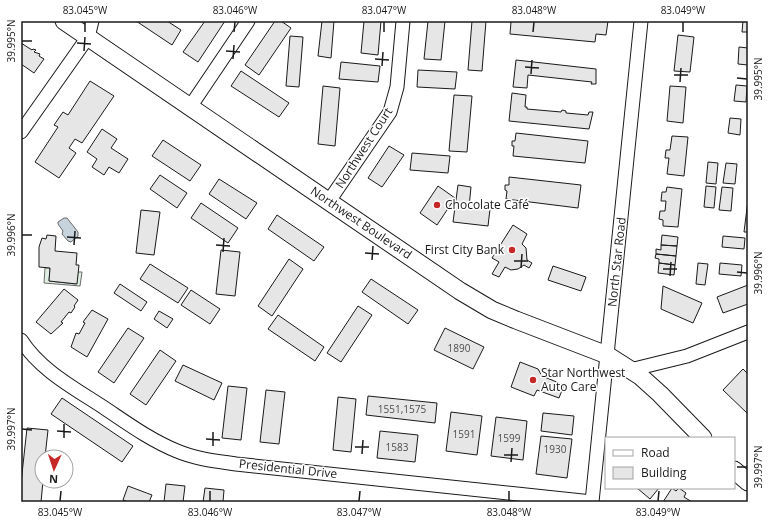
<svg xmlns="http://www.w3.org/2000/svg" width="769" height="523" viewBox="0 0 769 523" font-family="'Open Sans',sans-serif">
<rect width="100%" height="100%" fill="#fff"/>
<path fill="#e0efe3" stroke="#6a6a6a" d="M45,268h5l-1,13 27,3 2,-12h4l-2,14 -36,-3z"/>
<path fill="#c6d2dc" stroke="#6a6a6a" d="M64,218h3l11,14v4l-7,6 -3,-1 -6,-7 1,-3 -5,-7v-2z"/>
<path fill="#e6e6e6" stroke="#1a1a1a" d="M136,21h31l14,9 -9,15z
M205,21h20l-27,41 -15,-10z
M275,21h6l10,7 -32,47 -14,-10z
M322,21h12l-3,37 -13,-2z
M364,21h17l-3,34 -17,-2z
M428,21h17l-4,39 -17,-1z
M472,21h14l-4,50 -14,-1z
M507,21h101l-2,14 -10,-1 -1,8 -85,-8 1,-12z
M743,21h5v11h-6z
M678,35l16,2 -4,35 -16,-1z
M290,36l13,1 -4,50 -13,-1z
M21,43l11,7 1,-1 3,1 -2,2 6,2 -1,2 5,3 -10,14 -13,-9z
M739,47l9,1v17l-10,-1z
M516,60l80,9v15h-5l1,-2 -64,-7 -1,13 -14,-1z
M341,62l39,4 -2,16 -39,-3z
M418,70l39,2 -2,17 -38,-2z
M241,71l48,32 -10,14 -48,-31z
M90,81l24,15 -32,47 -7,-4 -6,9 7,5 -17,25 -24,-16 23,-35 -4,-2 9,-13 5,3z
M736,85l11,1 -1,16 -12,-1z
M323,86l17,2 -5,58 -17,-2z
M670,86l16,1 -3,36 -16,-2z
M512,93l14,2 -1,12h2v2l34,3 1,-2 4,1v2l22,2 1,-3h4l-4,17 -80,-8z
M454,95l18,1 -5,56 -18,-1z
M730,118l11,1 -1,16 -12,-2z
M102,129l15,10 -6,9 17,11 -9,14 -10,-6 -5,8 -12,-8 5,-8 -10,-7z
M516,133l72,8 -3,22 -72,-7 1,-10h-2v-5h3z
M672,136l16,1 -4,39 -17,-2 2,-16h-4l1,-8h4z
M163,140l38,25 -11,16 -38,-25z
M389,146l15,9 -22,32 -14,-9z
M412,153l38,3 -2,17 -38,-3z
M708,162l10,1 -2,21 -10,-1z
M726,163l11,1 -2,20 -12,-1z
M160,175l27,18 -10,15 -27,-19z
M509,177l72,8 -3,23 -72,-9 1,-8 -2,-1v-5h4z
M219,179l38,24 -11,16 -37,-25z
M458,185l13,2 -2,20 21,2 -2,17 -35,-4z
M438,186l17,12 -18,27 -17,-12z
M706,186l10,1 -2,21 -10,-1z
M667,187l15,2 -4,38 -15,-1v-6l-4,-1 1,-8h5l1,-10h-5l1,-9h4z
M722,187l11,1 -2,23 -12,-1z
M748,200v32h-4z
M201,203l37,25 -10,15 -37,-25z
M141,210l19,2 -6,43 -18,-2z
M277,215l47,32 -10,14 -46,-32z
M513,225l14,9 -5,10 4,4 1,12 5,3 -3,5 -5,-3 -6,4 -7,1 -6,-3 -6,10 -7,-3 7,-12 -7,-4z
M47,235l9,1 -1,15 22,2 -1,12h3l-2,19 -28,-3 1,-13 -11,-1v-20l3,-9 4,1z
M662,235l16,2 -1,9 -16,-1z
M723,236l22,2 -1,11 -22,-2z
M661,245l16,1 -1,10 -20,-2v-5l5,1z
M221,250l19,2 -5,44 -19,-2z
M656,254l20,2 -1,9 -16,-2v-4l-4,-1z
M289,259l14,10 -31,47 -14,-10z
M659,263l16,2 -1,10 -16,-2z
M698,263l10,1 -3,21 -9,-1z
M720,263l22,2 -1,11 -22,-2z
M150,264l38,24 -10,15 -38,-24z
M553,266l33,11 -5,14 -33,-11z
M371,279l47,31 -10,14 -46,-32z
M120,284l27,18 -6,9 -27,-18z
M748,285v19l-25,9 -6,-16z
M663,286l39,17 -9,20 -32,-14z
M64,289l14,11 -4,6 1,1 -4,6 -2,-1 -8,10 2,1 -12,11 -15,-12z
M191,290l29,19 -10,15 -29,-19z
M358,306l14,9 -31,47 -14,-9z
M92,310l16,9 -21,38 -16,-10 5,-14 3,1 6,-11 -2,-1z
M159,311l14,8 -6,9 -13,-9z
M278,315l46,32 -9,14 -47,-32z
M128,328l16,10 -30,45 -16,-11z
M445,328l39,19 -11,22 -39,-19z
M160,350l16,11 -30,44 -16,-11z
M520,362l18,7 4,7 22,9 -5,13 -22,-8 -3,6 -23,-9z
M183,365l39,18 -8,17 -39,-19z
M743,369l5,5v40l-25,-24z
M228,386l19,2 -6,52 -19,-2z
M266,390l19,2 -6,52 -19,-2z
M368,396l69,7 -2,20 -69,-8z
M338,397l18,2 -5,53 -18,-2z
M62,398l71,48 -11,16 -71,-48z
M451,412l31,4 -5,39 -31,-4z
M543,413l31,3 -2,19 -31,-4z
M496,417l31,4 -4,39 -32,-4z
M27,428l21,2 -3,27h-3l1,24 -2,21h-20v-19z
M380,431l38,4 -3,27 -38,-4z
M541,436l31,3 -5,39 -31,-4z
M166,484l19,2 -2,16h-19z
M128,486l24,9 -3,7h-21l-5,-2z
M205,488l19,2 -1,12h-20z
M637,488h22l-9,11z
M672,488l4,3 3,-3 7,5 -2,4 8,5h-29z"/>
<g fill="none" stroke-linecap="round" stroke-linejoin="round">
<defs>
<path id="minor" d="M190,107l58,-86
M21,132l67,-95 4,-16
M329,201l61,-89 7,-25 6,-66
M21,340c19,30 53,48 82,67 24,16 47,33 74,44 19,8 39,10 59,13l356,38
M630,370l57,-14 61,-24
M592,502l49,-481"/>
<path id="major" d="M64,21l396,270 32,19 24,10 91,35 33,21 20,18 43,44
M734,470l14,12"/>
</defs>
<use href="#minor" stroke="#1a1a1a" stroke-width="15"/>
<use href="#major" stroke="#1a1a1a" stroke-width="19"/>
<use href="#minor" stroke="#fff" stroke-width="13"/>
<use href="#major" stroke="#fff" stroke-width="17"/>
</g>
<path fill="none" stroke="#1a1a1a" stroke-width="1.5" d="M85,32v-10M234,32l1,-10M384,32v-10M533,32l1,-10M683,32v-10M22,41h10M77,43l14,1M84,51l1,-14M226,51l14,1M233,59l1,-14M375,59l14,1M382,66l1,-14M525,67l14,1M531,74l1,-14M674,75h14M737,78l10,1M680,82l1,-14M22,235h10M67,237l14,1M74,245l1,-14M216,245l14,1M223,252l1,-14M365,253l14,1M372,260l1,-14M514,261h14M521,268l1,-14M663,269h14M737,272l10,1M670,276l1,-14M22,429l10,1M57,431l14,1M64,438v-14M206,439l14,1M213,446v-14M355,447h14M362,454l1,-14M504,455h14M511,462l1,-14M737,467h10M60,501l1,-10M210,501v-10M359,501l1,-10M509,501v-10M658,501l1,-10"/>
<g fill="#c62828" stroke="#fff" stroke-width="1.5">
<circle cx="437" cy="205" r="4"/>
<circle cx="512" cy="250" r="4"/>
<circle cx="533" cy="380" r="4"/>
</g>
<g text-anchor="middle" stroke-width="3" stroke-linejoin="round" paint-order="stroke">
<g font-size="10" fill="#4d4d4d">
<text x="459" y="352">1890</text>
<text x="402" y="413">1551,1575</text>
<text x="464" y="438">1591</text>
<text x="509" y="442">1599</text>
<text x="397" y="451">1583</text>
<text x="555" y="453">1930</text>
</g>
<g font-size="12" fill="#1a1a1a" stroke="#fff">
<text transform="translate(364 148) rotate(-57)" y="4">Northwest Court</text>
<text transform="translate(361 223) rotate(34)" y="4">Northwest Boulevard</text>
<text transform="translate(617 262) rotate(-84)" y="4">North Star Road</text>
<text transform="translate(288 469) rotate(6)" y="4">Presidential Drive</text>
</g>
<g font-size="12" fill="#1a1a1a" stroke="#fff" text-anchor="start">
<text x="445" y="209">Chocolate Café</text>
<text x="504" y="254" text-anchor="end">First City Bank</text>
<text x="541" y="377">Star Northwest<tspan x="541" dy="14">Auto Care</tspan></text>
</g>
</g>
<rect width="769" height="523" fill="none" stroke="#ffffff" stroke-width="44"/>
<rect x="605" y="437" width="130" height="52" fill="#ffffff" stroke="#a3a3a3"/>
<rect x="613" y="450" width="20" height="6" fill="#ffffff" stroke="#a3a3a3"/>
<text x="641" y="457" font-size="12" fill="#1a1a1a">Road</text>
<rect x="613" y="467" width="20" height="12" fill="#e6e6e6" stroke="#a3a3a3"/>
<text x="641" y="477" font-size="12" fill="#1a1a1a">Building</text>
<g transform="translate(54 469) rotate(183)"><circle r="19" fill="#ffffff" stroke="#a3a3a3"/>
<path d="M0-3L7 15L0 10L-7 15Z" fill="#c62828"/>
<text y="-6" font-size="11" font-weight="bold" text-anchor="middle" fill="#1a1a1a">N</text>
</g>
<rect x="22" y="22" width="725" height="479" fill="none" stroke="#1a1a1a" stroke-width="1.5"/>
<g font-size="10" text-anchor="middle" fill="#1a1a1a">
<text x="85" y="14">83.045°W</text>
<text x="235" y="14">83.046°W</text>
<text x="384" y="14">83.047°W</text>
<text x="534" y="14">83.048°W</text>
<text x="683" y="14">83.049°W</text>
<text transform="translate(11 41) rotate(-90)" y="4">39.995°N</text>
<text transform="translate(758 79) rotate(-90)" y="4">39.995°N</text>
<text transform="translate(11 235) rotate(-90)" y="4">39.996°N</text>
<text transform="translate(758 273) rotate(-90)" y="4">39.996°N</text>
<text transform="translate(11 429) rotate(-90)" y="4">39.997°N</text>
<text transform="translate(758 467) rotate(-90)" y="4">39.997°N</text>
<text x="60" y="516">83.045°W</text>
<text x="210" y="516">83.046°W</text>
<text x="359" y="516">83.047°W</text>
<text x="509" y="516">83.048°W</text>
<text x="658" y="516">83.049°W</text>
</g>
</svg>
